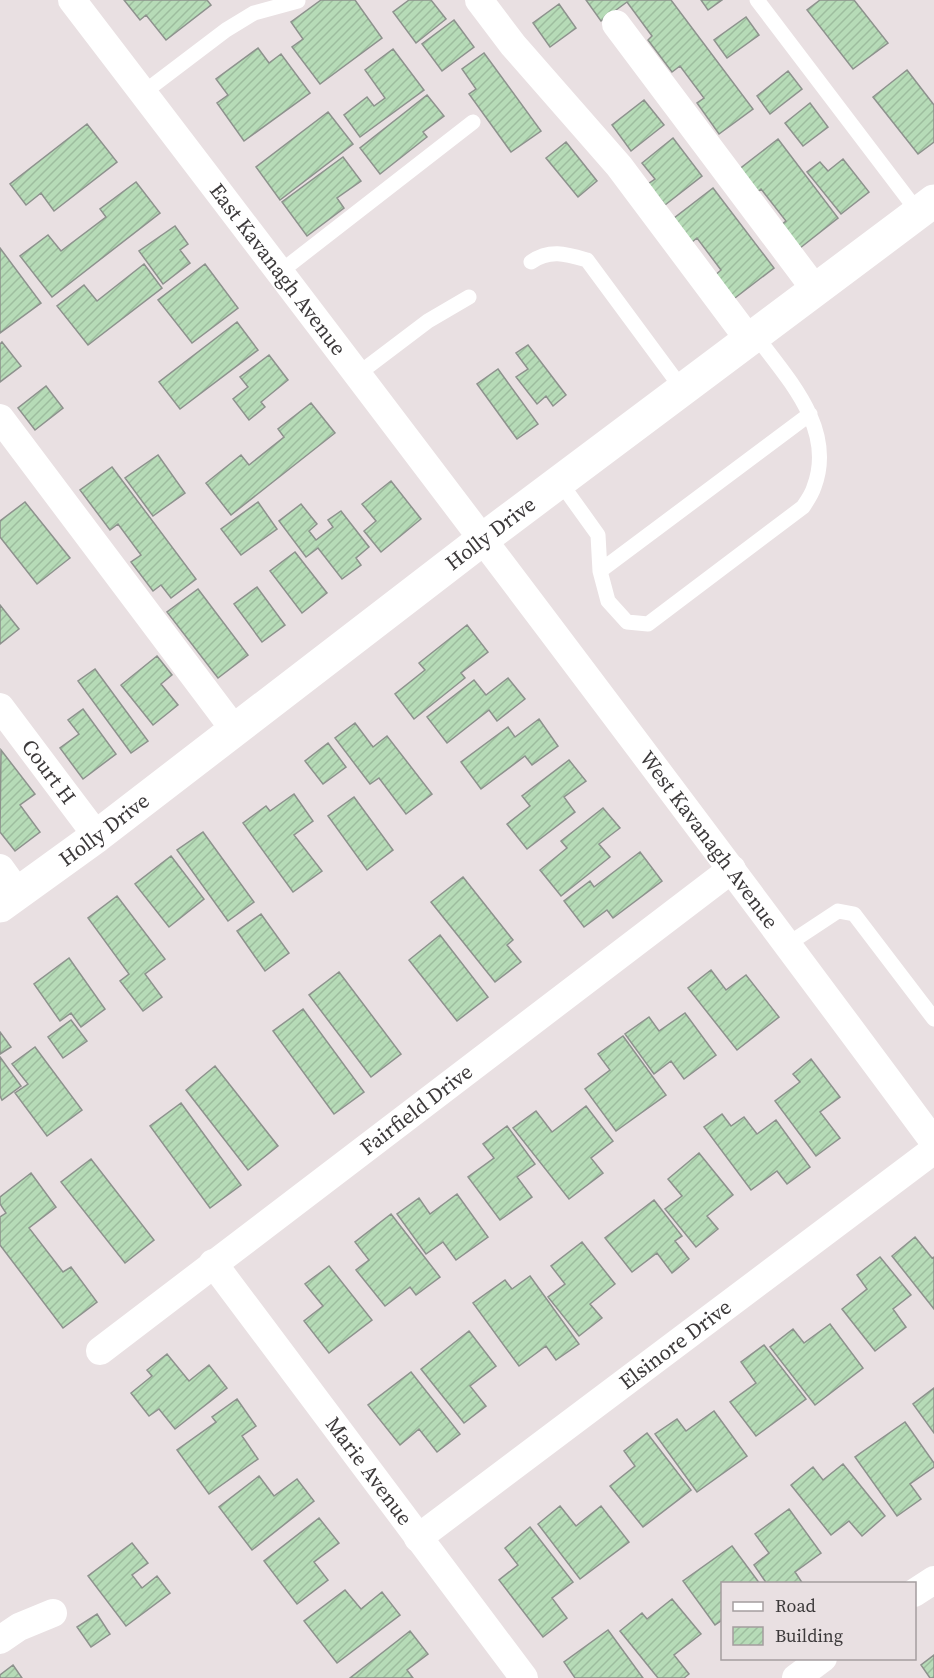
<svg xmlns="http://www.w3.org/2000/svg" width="934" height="1678" viewBox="0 0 934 1678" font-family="'Source Serif 4',serif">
<defs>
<pattern id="building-hatch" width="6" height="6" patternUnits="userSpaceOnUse" patternTransform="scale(1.5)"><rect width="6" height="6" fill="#b6dbb7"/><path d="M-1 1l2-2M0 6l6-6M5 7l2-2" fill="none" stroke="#9dbd9e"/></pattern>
</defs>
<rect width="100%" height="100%" fill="#e9e0e2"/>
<path fill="url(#building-hatch)" stroke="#8d928d" stroke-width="1.5" d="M124,0h83l4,5 -45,35 -20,-25 -6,5z
M321,0h34l27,38 -62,46 -28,-37 11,-8 -12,-17z
M409,0h22l15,19 -30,24 -23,-31z
M586,0h85l82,109 -34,25 -22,-31 7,-5 -24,-32 -8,6 -24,-32 4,-4 -25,-34 -26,19z
M701,0h21l-14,10z
M820,0h34l34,43 -35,26 -46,-59z
M559,4l17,24 -26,19 -17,-24z
M746,17l13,18 -32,23 -13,-18z
M454,20l20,27 -32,24 -20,-27z
M258,48l11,15 12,-9 29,39 -66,48 -27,-38 11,-8 -12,-16z
M393,49l31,41 -64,47 -16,-22 23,-18 7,9 11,-8 -20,-28z
M484,53l57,78 -30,21 -42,-58 7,-5 -14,-20z
M907,70l27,35v37l-16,12 -45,-57z
M788,71l14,18 -32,25 -13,-18z
M427,95l17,21 -21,16 4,5 -47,37 -20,-26z
M644,100l20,25 -33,26 -19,-26z
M810,103l18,24 -25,19 -18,-23z
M328,112l25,32 -73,56 -24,-33z
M87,124l30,38 -63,49 -13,-18 -15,12 -16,-21z
M673,138l29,38 -37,29 -17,-21 7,-5 -13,-16z
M778,139l60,79 -43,34 -18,-24 9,-7 -25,-32 -10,8 -18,-23z
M566,142l31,39 -19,16 -32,-39z
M343,157l18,24 -24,17 7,10 -37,28 -25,-34z
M843,159l26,33 -28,22 -34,-42 13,-10 8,9z
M136,182l24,31 -108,84 -32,-41 28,-21 13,16 45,-34 -6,-8z
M713,188l61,80 -43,33 -18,-24 8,-7 -24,-32 -10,8 -18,-24z
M175,226l13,18 -8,6 10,13 -27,21 -24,-33z
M0,248l41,55 -41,30z
M144,264l18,24 -74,57 -31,-39 27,-21 13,16z
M205,264l33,44 -46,35 -34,-43z
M237,322l21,28 -78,59 -21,-27z
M2,342l19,24 -21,16v-38z
M528,345l38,50 -13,11 -7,-10 -9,8 -21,-27 12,-8 -12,-16z
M269,355l19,25 -27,22 4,5 -16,13 -16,-21 15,-12 -8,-10z
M498,369l40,55 -21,15 -40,-55z
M46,386l17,22 -28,22 -17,-22z
M311,403l24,30 -104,82 -25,-32 35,-28 8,10 35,-28 -6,-8z
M158,455l27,38 -32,23 -28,-38z
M112,467l84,112 -25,19 -10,-13 -8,6 -22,-29 10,-7 -23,-31 -8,6 -30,-40z
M391,481l30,38 -40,33 -17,-21 12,-10 -14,-17z
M25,502l45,56 -33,26 -37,-47v-16z
M258,502l19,27 -36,26 -20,-26z
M301,504l16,20 -8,7 7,9 17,-13 -5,-7 13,-9 28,36 -13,11 5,7 -19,14 -24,-31 -12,9 -27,-36z
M295,552l32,41 -25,20 -32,-42z
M257,587l28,38 -23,17 -28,-38z
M198,589l50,66 -30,23 -51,-66z
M0,605l19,24 -19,15z
M467,625l21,27 -27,21 4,5 -51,41 -19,-25 30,-24 -6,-7z
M157,656l15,19 -11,9 17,21 -25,20 -32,-40z
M95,669l53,72 -17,12 -53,-72z
M508,678l17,21 -28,22 -8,-11 -42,33 -20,-26 47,-37 12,15z
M83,709l33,45 -33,25 -23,-31 19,-14 -11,-14z
M539,719l19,27 -26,19 -7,-9 -44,33 -20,-27 47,-35 7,10z
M355,723l18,24 14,-11 45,58 -26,20 -27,-36 -9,6 -35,-46z
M328,743l18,24 -23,17 -18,-23z
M1,750l34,44 -15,11 20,27 -25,19 -15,-19z
M569,760l17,21 -22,16 11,15 -48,37 -20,-25 23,-18 -8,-10z
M294,794l19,27 -19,14 28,36 -29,21 -50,-69 23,-17 4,5z
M354,797l39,53 -26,20 -39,-54z
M603,808l17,20 -21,16 11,13 -49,39 -21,-26 27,-22 -6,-7z
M203,832l51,70 -26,19 -51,-71z
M640,852l22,29 -49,37 -6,-8 -23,17 -20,-26 26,-20 4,6z
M171,856l33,43 -35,28 -34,-43z
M463,877l50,63 -6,5 14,17 -26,20 -64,-80z
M117,896l48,63 -20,15 17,23 -19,14 -23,-30 9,-7 -41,-56z
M261,914l28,39 -24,18 -28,-40z
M440,935l48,62 -31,24 -48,-61z
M69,958l36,51 -24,18 -10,-14 -11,8 -26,-37z
M711,970l15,20 20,-15 33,42 -42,33 -49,-62z
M339,972l62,82 -30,23 -62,-82z
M303,1009l61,83 -30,22 -61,-83z
M685,1013l31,42 -32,24 -13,-18 -17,13 -29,-40 24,-17 10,14z
M71,1020l16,21 -24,17 -15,-21z
M0,1032l11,15 -11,7z
M623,1036l43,59 -50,36 -31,-42 25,-19 -12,-16z
M35,1047l47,63 -35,26 -32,-43 13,-9 -16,-20z
M0,1057l21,29 -19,14 -2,-4z
M811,1059l29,38 -20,15 20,26 -24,18 -41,-55 25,-19 -7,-8z
M215,1066l63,80 -30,24 -62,-80z
M181,1103l60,82 -31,23 -60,-82z
M586,1106l27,35 -22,17 12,15 -34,26 -56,-71 23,-17 16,21z
M722,1114l9,12 13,-9 13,17 19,-14 34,47 -23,17 -10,-13 -26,19 -47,-63z
M507,1126l28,38 -18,13 15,20 -32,23 -32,-43 26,-19 -11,-14z
M699,1153l34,42 -26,21 11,13 -22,18 -31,-38 17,-13 -14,-17z
M91,1159l63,81 -29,23 -64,-81z
M31,1173l25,34 -27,21 34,44 8,-5 26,35 -34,26 -63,-83v-28l6,-4 -6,-9v-7z
M457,1194l31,43 -32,23 -13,-18 -17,12 -29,-40 22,-16 11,16z
M654,1200l28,36 -7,5 14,18 -17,14 -15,-20 -25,19 -27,-34z
M391,1214l49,63 -24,18 -6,-8 -25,19 -29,-36 13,-10 -14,-18z
M915,1237l17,21 2,-1v52l-42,-53z
M582,1242l33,42 -25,20 12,14 -23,18 -31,-39 17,-13 -14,-18z
M880,1257l31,38 -18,14 13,18 -31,24 -33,-42 25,-20 -10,-14z
M329,1266l43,54 -43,33 -25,-32 19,-15 -18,-22z
M530,1276l49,68 -23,16 -10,-14 -27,20 -46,-63 32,-23 7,9z
M830,1324l33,44 -48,37 -45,-58 23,-18 11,14z
M469,1331l27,35 -26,20 16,20 -22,17 -43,-54z
M764,1345l42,54 -50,37 -26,-34 26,-19 -15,-21z
M167,1354l22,27 20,-16 18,23 -52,41 -16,-20 -10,7 -18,-23 21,-17 -5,-6z
M411,1372l49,62 -23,18 -18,-23 -19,16 -32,-40z
M934,1388v45l-21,-29z
M237,1399l19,27 -14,10 16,23 -49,35 -32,-44 39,-28 -4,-5z
M714,1411l33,45 -50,36 -42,-58 22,-15 9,12z
M905,1422l29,41v4l-24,17 11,15 -24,17 -42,-59z
M647,1433l44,57 -48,37 -33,-41 25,-20 -11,-15z
M843,1464l42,52 -23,20 -13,-15 -18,14 -40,-50 22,-18 10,13z
M259,1476l15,20 23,-17 17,22 -62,49 -33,-43z
M560,1506l16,20 25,-20 28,36 -49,37 -42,-55z
M789,1509l32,44 -26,19 8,12h-36l-13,-19 15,-12 -14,-19z
M319,1518l20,25 -25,19 14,18 -31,24 -33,-43z
M530,1527l43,55 -21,16 15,20 -24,19 -44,-57 19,-15 -13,-17z
M132,1543l16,20 -16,12 10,13 15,-12 13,17 -44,33 -38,-50z
M732,1546l28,38h-38v36l-7,5 -32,-44z
M345,1590l16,19 21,-17 18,23 -63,48 -33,-42z
M672,1599l29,35 -27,21 15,19 -5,4h-26l-38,-47 22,-18 5,6z
M97,1614l13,20 -19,13 -14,-20z
M608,1630l35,48h-68l-11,-16z
M410,1631l18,23 -21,16 6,8h-63z
M934,1655v23h-4l-9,-13z
M13,1665l9,13h-22v-3z"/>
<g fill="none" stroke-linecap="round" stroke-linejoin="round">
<path stroke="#fff" stroke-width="15" d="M757,0l161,212
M143,93l83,-63 28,-17 44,-12
M531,262c19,-13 35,-8 56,-2l96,130
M280,272l193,-150
M358,374l70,-53 41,-24
M560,482l38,53 2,36 8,30 19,21 21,2 155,-117c4,-6 9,-13 11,-20 22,-58 -26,-108 -58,-151
M600,571l210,-157
M788,944l50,-33 16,3 80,105"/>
<g stroke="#fff" stroke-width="28">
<path id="s1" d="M72,0c290,379 578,758 862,1142"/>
<path d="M479,0l34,45 106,121 131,175"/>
<path d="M616,24l199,265"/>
<path d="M0,418l234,311"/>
<path id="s2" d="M0,707l97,129"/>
<path d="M0,868l18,25"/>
<path id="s3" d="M213,1263l311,415"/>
<path id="s4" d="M100,1351l632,-482"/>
<path id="s5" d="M418,1538l516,-388"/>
<path d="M914,1593l20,-13"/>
<path d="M0,1640l19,-13 34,-14"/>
<path d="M796,1678l27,-20"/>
</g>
<path stroke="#fff" stroke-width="33" id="s6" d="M0,906l97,-70 386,-297 451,-338"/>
</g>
<g text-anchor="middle" stroke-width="5" stroke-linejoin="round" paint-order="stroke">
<g font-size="21" fill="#3c393a" stroke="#e9e0e2">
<text dy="7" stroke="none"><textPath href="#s1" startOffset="339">East Kavanagh Avenue</textPath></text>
<text dy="7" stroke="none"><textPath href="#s6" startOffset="616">Holly Drive</textPath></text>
<text dy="7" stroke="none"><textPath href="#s2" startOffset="81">Court H</textPath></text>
<text dy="7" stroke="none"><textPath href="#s6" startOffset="129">Holly Drive</textPath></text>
<text dy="7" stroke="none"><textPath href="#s1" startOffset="1054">West Kavanagh Avenue</textPath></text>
<text dy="7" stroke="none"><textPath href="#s4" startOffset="398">Fairfield Drive</textPath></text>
<text dy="7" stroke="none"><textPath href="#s5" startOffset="322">Elsinore Drive</textPath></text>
<text dy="7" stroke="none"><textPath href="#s3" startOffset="260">Marie Avenue</textPath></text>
</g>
</g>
<rect x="721" y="1582" width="195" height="78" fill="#e9e0e2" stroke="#a49d9f" stroke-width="1.5"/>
<rect x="733" y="1602" width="30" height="9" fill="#ffffff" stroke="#a49d9f" stroke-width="1.5"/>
<text x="775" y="1612" font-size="18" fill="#3c393a">Road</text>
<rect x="733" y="1627" width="30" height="18" fill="url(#building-hatch)" stroke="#a49d9f" stroke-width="1.5"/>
<text x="775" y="1642" font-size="18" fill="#3c393a">Building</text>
</svg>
